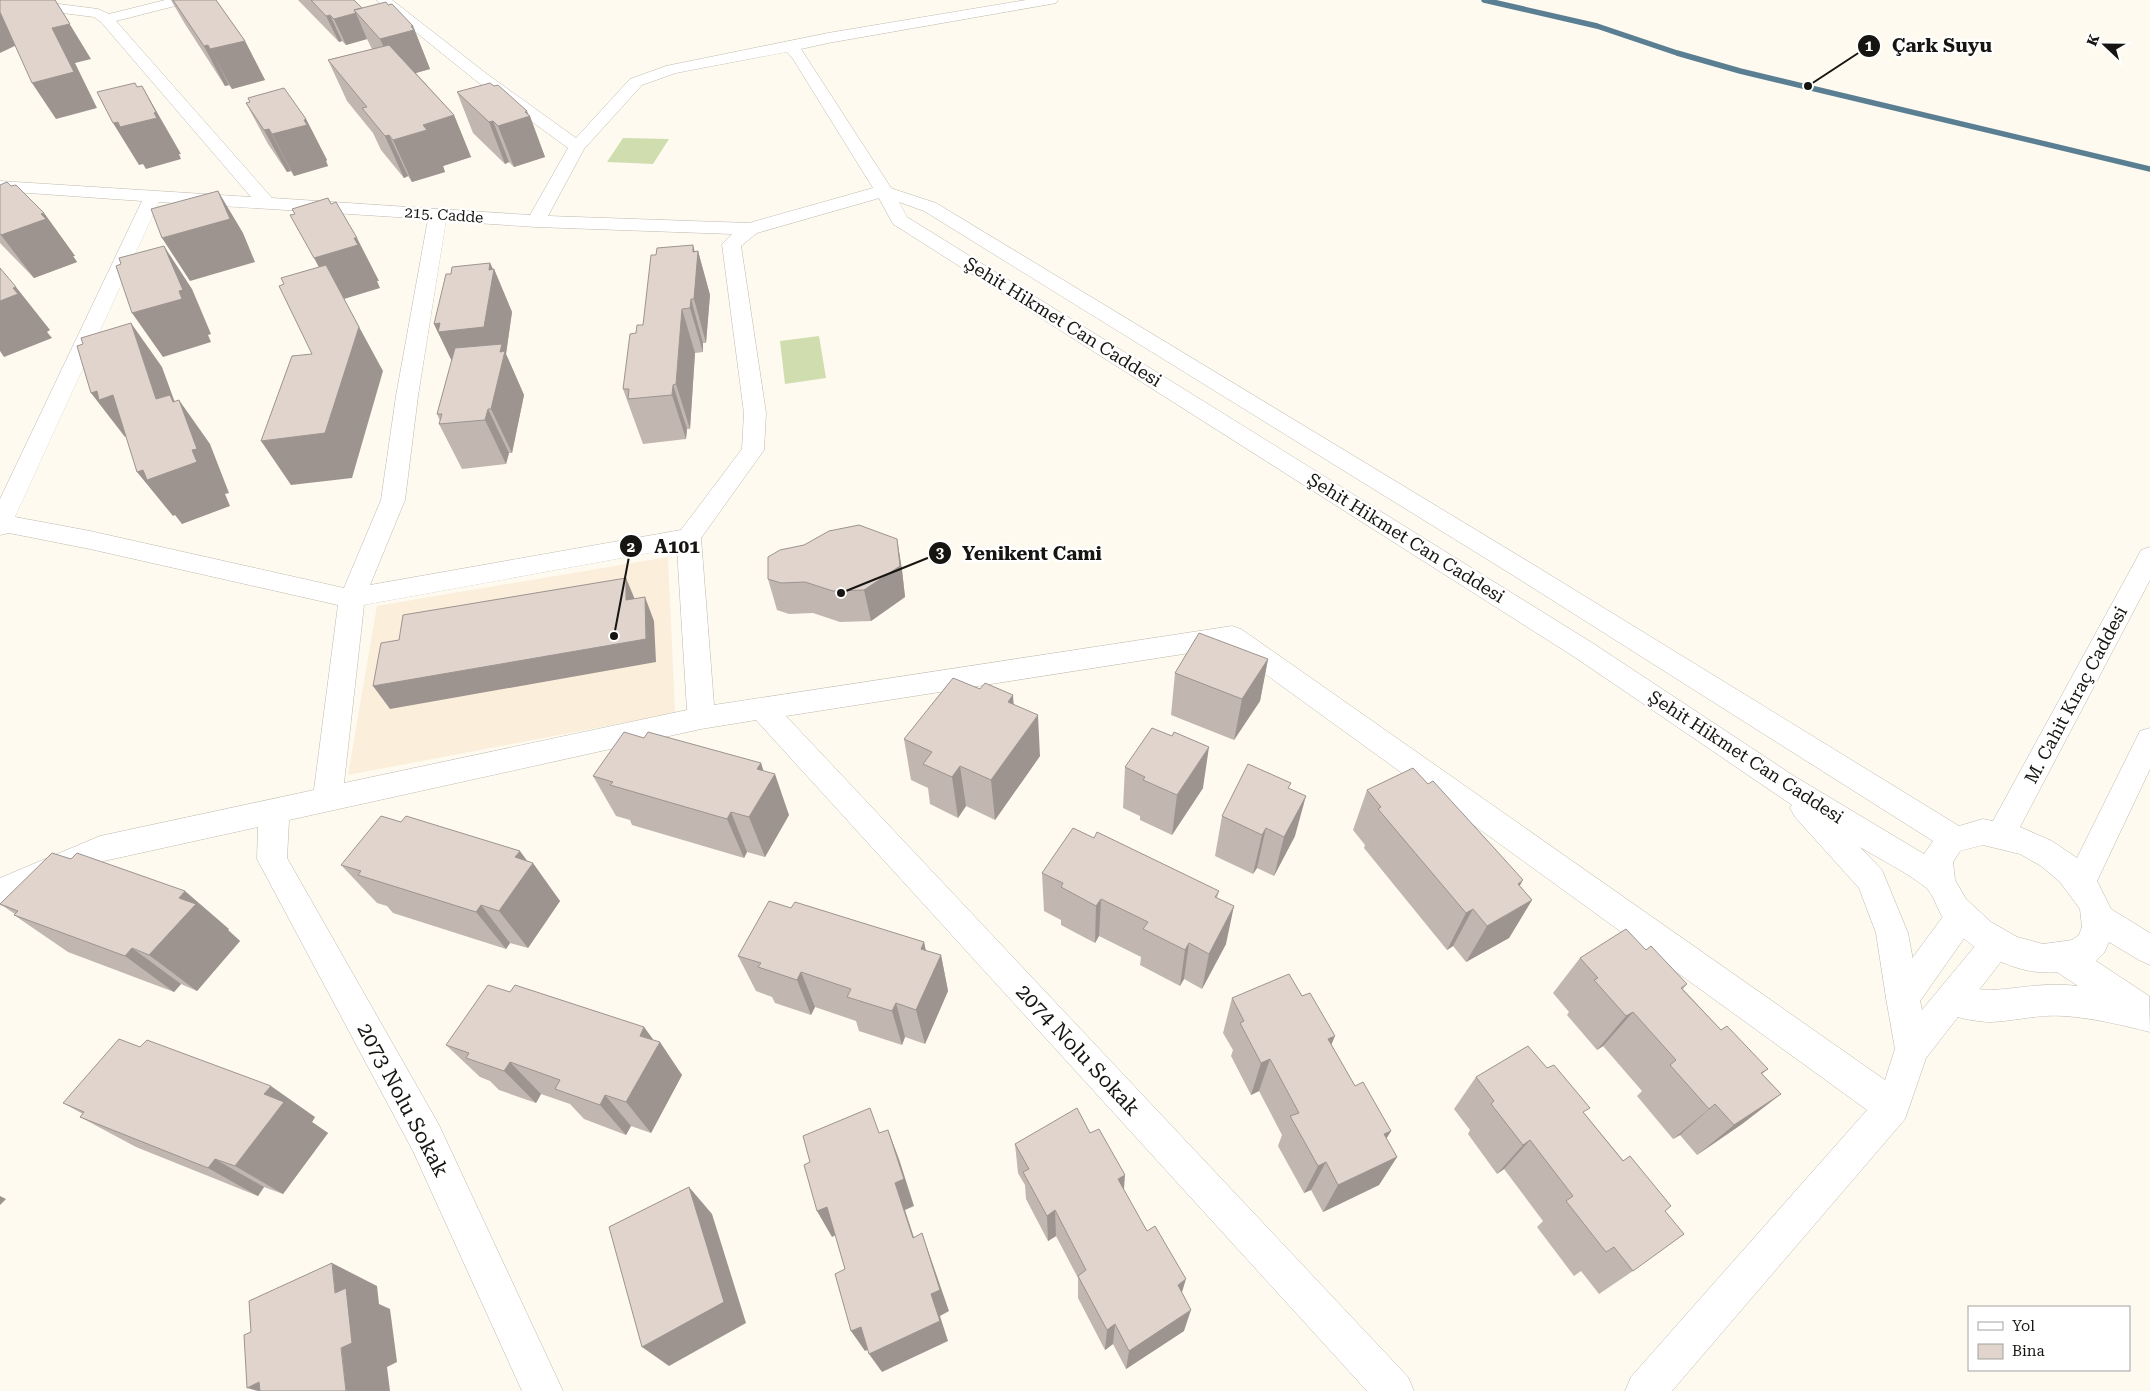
<svg xmlns="http://www.w3.org/2000/svg" width="2150" height="1391" viewBox="0 0 2150 1391" font-family="'Roboto Serif',serif">
<rect width="100%" height="100%" fill="#fefaf0"/>
<path fill="#fbeeda" d="M668,557l7,156 -327,62 29,-169z"/>
<path fill="#d0ddae" d="M623,138l46,1 -16,25 -46,-2z
M819,336l7,42 -41,6 -5,-43z"/>
<g fill="none" stroke-linecap="round" stroke-linejoin="round">
<path stroke="#5b7f92" stroke-width="5.5" d="M1484,0l113,26 80,27 63,18 410,98"/>
<defs>
<path id="minor" d="M0,0h27l71,9 11,5 56,-14h24l-2,3 -71,18 156,177 258,17 38,-67 -93,-68 -99,-80h16l95,74 89,64 54,-59 36,-13 162,-33 198,-33h32l-2,3 -5,1 -223,39 -27,6 92,142 -3,4 -133,38 -16,13 25,167 -2,37 -63,88 13,167 518,-79 9,3 644,451 10,-31 -9,-51 5,-11 59,-80 11,-4 11,4 5,10 -5,10 -52,74 2,9 63,-76 11,-5 11,5 5,10 -5,10 -81,104 -21,61 -233,272h-47l6,-14 236,-267 -639,-463 -442,69 622,661 6,14h-47l-611,-671 -55,9 -412,91 -2,38 152,267 124,266h-41l-109,-240 -156,-292 1,-32 -154,34 -104,45v-28l100,-42 214,-46 24,-185 -248,-56 -81,-16 -9,2v-36l142,-298 -142,-10v-10l251,16 -150,-175 -7,-5 -94,-12zM787,52l6,7 80,129 -124,35 -201,-7 36,-67 58,-64 34,-12zM159,202l269,17 -32,177 -15,104 -37,88 -254,-57 -75,-14zM446,221l90,6 196,7 -10,10 22,169 -2,36 -61,81 -311,55 35,-85 13,-104zM677,548l10,162 -343,73 20,-178z"/>
<path id="tertiary" d="M884,186l52,17 593,359 430,264 24,-7 10,2 145,-265 3,-6 9,-3v33l-130,247 32,14 25,17 63,-127 10,-3v41l-53,112 14,28 39,24v32l-11,-5 -30,-18 -5,11 -8,8 53,35 1,36c-28,-7 -57,-14 -86,-16 -25,-2 -49,5 -73,6 -16,0 -36,-5 -52,-11l-5,-11 5,-11c21,-8 33,2 54,1 30,-2 53,-8 85,-4l-21,-14c-40,5 -87,-22 -113,-53 -7,-9 -10,-25 -19,-32 -20,-16 -44,-27 -65,-40l22,23 26,63 12,65 -5,11 -12,5 -12,-5 -5,-11 -10,-65 -17,-45 -64,-71 -5,-9 2,-3 -216,-147 -683,-434 -18,-33 3,-4zM899,202l25,9 587,363 422,267 -9,13 -130,-78 -200,-132 -687,-427zM1983,845l37,9 21,12 19,16 20,27 2,18 -3,8 -7,5 -29,4 -26,-7 -26,-15 -25,-23 -11,-19 -2,-18 7,-11z"/>
</defs>
<use href="#minor" stroke="#bfb9ae" stroke-width="1"/>
<use href="#tertiary" stroke="#bfb9ae" stroke-width="1"/>
<use href="#minor" fill="#fff" fill-rule="evenodd"/>
<use href="#tertiary" fill="#fff" fill-rule="evenodd"/>
</g>
<path fill="#c1b6b0" d="M171,0h45l29,41 20,39 -33,9 -3,-4 -4,1 -40,-62z
M298,0h56l8,8 26,-3 25,21 17,43 -14,4 38,42 17,42 -28,9 2,6 -33,10 -4,-6 -4,2 -23,-28 -8,-17 -26,-32 -19,-41 44,-11 -5,-10 -21,6 -4,-4 -3,1z
M494,86l35,29 16,42 -31,10 -5,-5 -4,2 -32,-31 -16,-41z
M248,98l58,21 21,41 -1,1 2,5 -34,10 -3,-5 -4,1 -19,-28 -22,-41 4,-1z
M0,185l11,1 33,27 31,43h-2l4,6 -43,16 -34,-35z
M698,251l12,44 -4,48h-3v9l-8,1 -5,76h-3l-1,10 -43,5 -20,-55 20,-64 52,-73z
M490,263l3,6h1l18,43 -6,42 18,41 -12,58h-3l-3,11 -44,5 -23,-45 1,-3 -3,-7 15,-53 -18,-37 17,-50z
M897,539l5,31 3,27 -34,24 -31,1 -27,-9 -24,1 -12,-4 -9,-31z
M1268,659l-8,42 -26,39 -63,-25 4,-42z
M980,689l33,6v9l27,52 -45,64 -29,-14 -8,12 -28,-14 -2,-16 -17,-8 -7,-41z
M644,738l117,25 2,8 26,44 -24,42 -18,-5 -3,6 -112,-33 -2,-5 -14,-4 -23,-40z
M1125,767l78,21 -31,47 -32,-15v-4l-17,-8z
M1289,789l6,47 -21,40 -17,-8 -4,6 -38,-18 7,-40z
M1367,790l153,96 12,14 -23,38 -43,24 -13,-16 -6,4 -83,-102 1,-3 -12,-15z
M1094,838l125,53 -2,7 9,46 -24,45 -18,-10 -4,7 -40,-21 1,-8 -42,-21 -4,7 -34,-18v-5l-17,-9 -2,-38z
M527,861l33,40 -32,47 -18,-5 -4,6 -113,-36 -6,-7 -10,-3 -36,-38z
M0,904l229,25 -1,1 12,11 -43,50 -16,-7 -7,8 -106,-40 -54,-37 1,-1z
M791,908l133,34 2,9 15,4 7,36 -23,53 -20,-7 -3,8 -43,-14 -3,-10 -41,-14 -4,8 -36,-12 -3,-6 -16,-6 -18,-35z
M1646,950l41,34 -4,5 38,41 47,39 -6,5 19,20 -39,30 -45,31 -17,-20 -7,4 -36,-43 5,-5 -39,-45 -6,4 -30,-35 2,-3 -16,-19 27,-35z
M510,992l134,35 9,13 29,35 -31,58 -20,-7 -5,9 -42,-16 -14,-15 -29,-10 -5,9 -37,-13 -9,-9 -10,-4 -34,-32z
M1232,998l99,47 24,41 36,45 -5,8 11,18 -18,28 -56,27 -12,-22 -7,3 -26,-47 4,-11 -23,-44 -8,4 -20,-39 2,-6 -10,-17z
M1476,1077l108,36 81,98 -32,60 -34,23 -18,-23 -7,5 -37,-49 6,-6 -39,-52 -7,5 -29,-40 2,-4 -16,-21z
M63,1103l252,14 -3,5 16,11 -45,61 -19,-7 -6,9 -122,-49 -56,-30 3,-3z
M1090,1133l92,159 2,39 -58,38 -13,-25 -8,6 -27,-52v-20l-22,-42 -8,5 -22,-42 -1,-14 -7,-12 -3,-29z"/>
<path fill="#9d9490" d="M55,0l36,59 -16,4 22,45 -41,11 -24,-36 20,-55z
M0,11l21,32 -21,10z
M356,13l11,26 -21,6 -12,-26z
M330,15l12,26 -3,1 -13,-26z
M413,26l17,43 -32,9 -18,-39z
M245,41l20,39 -33,9 -22,-40z
M208,45l21,40 -4,1 -21,-40z
M142,86l39,68h-2l2,5 -35,10 -3,-5 -4,1 -26,-42 43,-5z
M527,111l2,5h1l15,41 -31,10 -16,-41z
M454,115l17,42 -28,9 2,6 -33,10 -19,-42 30,-15z
M306,119l21,41 -1,1 2,5 -34,10 -22,-42z
M493,121l16,41 -4,2 -16,-42z
M269,129l22,42 -4,1 -23,-42z
M389,135l19,41 -4,2 -19,-42z
M218,191l25,42 12,29 -65,19 -28,-43z
M44,213l31,43h-2l4,6 -43,16 -33,-43z
M354,238h3l22,43h-2l3,7 -36,11 39,72 -31,107 -61,7 -30,-44 64,-8 12,-132 -23,-43z
M693,245l4,15 1,-9 12,44 -4,48 -12,-44 -1,-47z
M164,246l28,43 19,45 -3,1 3,7 -48,15 -31,-44z
M490,263l4,9v-3l18,43 -6,42 18,41 -12,58 -21,-44 -32,-33 -25,-52 55,-54z
M16,287l34,43 -3,2 5,6 -48,19 -4,-6v-50l13,-13z
M691,299l12,44v9l-13,-44z
M682,309l13,44 -5,76 -14,-45z
M131,323l31,44 12,33 9,13 -4,-13 31,44 19,49 -4,1 5,12 -48,18 -7,-9 -2,1 -36,-44 55,-22 -36,-51z
M673,385l14,44 -1,10 -14,-44z
M97,391l16,4 15,41 -3,1 -34,-44z
M488,409l21,44 -3,11 -21,-44z
M897,539l5,31 3,27 -34,24 -7,-31z
M626,578l10,24 -10,-2z
M645,597l9,24 2,41 -266,47 -17,-23z
M1268,659l-8,42 -26,39 8,-41z
M1013,695l3,42 -8,-35z
M1038,715l2,41 -45,64 -4,-40z
M1209,747l-6,41 -31,47 5,-40z
M761,763l7,22 7,-11 14,41 -24,42 -16,-40 8,-48z
M960,766l6,40 -8,12 -6,-41z
M1306,796l-11,40 -21,40 10,-39z
M731,812l16,40 -3,6 -17,-39z
M1266,828l-9,40 -4,6 9,-39z
M520,851l11,15 2,-3 27,38 -32,47 -29,-37 16,-54z
M1523,880l-21,38 30,-18 -23,38 -43,24 21,-36 31,-42z
M185,891l44,38 -1,1 12,11 -43,50 -48,-36 30,-57z
M1101,899l-2,37 -4,7 1,-37z
M481,905l29,38 -4,6 -30,-37z
M1234,906l-8,38 -24,45 7,-35z
M1473,909l-20,37 -6,4 19,-37z
M924,942l7,35 10,-22 7,36 -23,53 -9,-34 5,-61z
M1189,943l-5,36 -4,7 5,-36z
M132,948l49,36 -7,8 -49,-36z
M801,972l14,35 -4,8 -14,-35z
M896,1003l9,34 -3,8 -10,-34z
M1633,1012l-30,34 -6,4 29,-34z
M644,1027l14,19 2,-4 22,33 -31,58 -25,-31 14,-66z
M1335,1036l-14,33 7,-30z
M1270,1059l-11,32 -8,4 10,-32z
M510,1062l31,32 -5,9 -32,-32z
M271,1086l44,31 -3,5 16,11 -45,61 -48,-28 29,-72z
M1781,1094l-39,30 -45,31 37,-30z
M605,1095l26,31 -5,9 -26,-30z
M1715,1104l-35,31 -7,4z
M888,1130l11,29 15,47 -9,4 17,52 -9,-24 -18,-55z
M1391,1131l-18,29 11,-26z
M1530,1140l-26,29 -7,5 26,-29z
M1397,1157l-18,28 -56,27 15,-27z
M215,1159l49,28 -6,9 -50,-28z
M1326,1162l-15,28 -7,3 14,-27z
M1125,1175l-2,27 -5,-23z
M689,1187l23,27 34,109 -77,43 -27,-19z
M0,1196l6,3 -6,6z
M827,1207l15,25 -10,5 -15,-26z
M1055,1210l1,26 -8,5 -1,-25z
M922,1233l27,78 -9,5 8,25 -66,31 -13,-18z
M332,1263l45,23 2,18 11,5 7,53 -10,5 3,24h-44z
M1186,1279l-7,23 -1,-17z
M1191,1310l-7,21 -58,38 3,-18z
M1115,1324l-2,20 -8,6 2,-20z
M861,1327l14,20 -10,4 -14,-20z
M259,1382l27,9h-28l-11,-3z"/>
<path fill="#e0d4cd" stroke="#9d9490" d="M0,0h55l15,24 -18,4 22,44 -42,11 -32,-71z
M173,0h43l29,41 -35,8 -2,-4 -4,1z
M311,0h43l8,8 -8,2 2,3 -22,6 -4,-4 -4,1z
M386,2l2,3 4,-1 21,22h-2l3,4 -34,9 -26,-29z
M389,45l65,70 -31,10 4,5 -34,10 -4,-5 -4,1 -23,-28 5,-1 -39,-47z
M135,83l2,4 5,-1 14,26 -2,1 3,5 -37,9 -2,-5 -5,1 -16,-31z
M490,83l4,3 4,-1 29,26 -2,1 5,4 -32,10 -5,-5 -4,1 -32,-30z
M284,88l22,31 -2,1 3,5 -35,9 -3,-5 -5,1 -18,-27 4,-1 -2,-4z
M7,182l4,4 5,-1 28,28 -3,1 5,5 -45,16 -1,-1v-49z
M218,191l12,28 -68,19 -11,-29z
M328,198l3,6 5,-2 21,36h-3l4,7 -44,13 -24,-43 5,-1 -3,-5z
M693,245v7l5,-1 -4,48h-3l-1,9 -8,1 -6,75 -3,1 -1,10 -44,4 1,-10h-6l7,-55 6,-1 1,-8h6l8,-70h5l1,-7z
M164,246l19,44 -4,1 3,8 -50,14 -16,-47 5,-2 -2,-6z
M490,263l-1,7 5,-1 -10,58 -46,5 2,-9 -6,1 12,-50h5l1,-7z
M326,265l33,62 -34,106 -64,8 31,-85 20,-2 -33,-68 5,-2 -3,-6z
M0,268l16,19 -3,1 5,6 -18,7z
M131,323l25,76 14,-4 3,7 6,-2 18,49 -5,1 5,12 -50,18 -4,-10 -6,2 -24,-77 -14,5 -2,-9 -6,2 -14,-47 6,-2 -2,-6z
M502,344l-2,8 5,-1 -14,58h-3l-3,11 -46,4 3,-10h-5l18,-66z
M859,525l38,14 3,27 -36,24 -31,1 -28,-9 -24,1 -13,-4v-22l12,-7 24,-5 25,-14z
M626,578v22l19,-3 1,42 -273,47 8,-43 18,-3 4,-25z
M1199,633l69,26 -26,40 -67,-26z
M953,678l27,11 5,-6 28,12 -5,7 30,13 -47,65 -31,-14 -8,11 -29,-13 9,-12 -28,-13z
M1152,728l20,8 2,-4 35,15 -32,48 -34,-15 2,-3 -20,-10z
M624,732l20,6 4,-6 113,31 -4,6 18,5 -26,43 -18,-5 -4,7 -117,-34 3,-3 -20,-6z
M1248,764l43,19 -3,5 18,8 -22,41 -18,-9 -4,7 -40,-19z
M1413,768l15,16 5,-3 62,68 28,31 -5,4 14,16 -45,26 -14,-17 -7,4 -88,-104 3,-2 -14,-17z
M381,816l20,6 5,-6 114,35 -5,6 18,6 -34,48 -18,-6 -5,7 -118,-37 3,-4 -20,-6z
M1073,828l21,10 3,-6 122,59 -4,6 19,9 -25,48 -20,-11 -4,7 -42,-21 5,-7 -47,-23 -5,7 -35,-19 2,-4 -21,-10z
M52,853l19,6 6,-6 108,38 -6,7 17,6 -47,51 -17,-7 -7,8 -111,-41 4,-4 -18,-7z
M769,901l22,7 4,-6 129,40 -3,7 20,6 -25,55 -20,-7 -4,8 -45,-14 4,-8 -50,-17 -4,8 -39,-13 3,-4 -23,-7z
M1626,929l20,21 5,-4 36,38 -6,4 40,42 6,-4 41,43 -7,4 20,21 -47,31 -19,-21 -6,5 -39,-44 6,-5 -43,-48 -7,4 -32,-36 4,-2 -18,-20z
M1289,974l13,22 8,-3 25,43 -7,3 27,47 8,-4 28,49 -7,3 13,23 -59,28 -12,-23 -8,4 -28,-50 9,-3 -29,-54 -9,4 -21,-40 4,-2 -12,-23z
M488,985l22,7 5,-7 129,42 -4,9 20,6 -34,60 -21,-7 -5,10 -45,-16 5,-9 -50,-18 -6,9 -38,-13 3,-5 -23,-8z
M119,1039l21,8 7,-7 124,46 -7,8 20,8 -49,64 -20,-7 -7,9 -128,-51 4,-5 -21,-9z
M1528,1046l19,22 7,-3 36,43 -7,4 40,49 7,-5 41,50 -6,5 19,23 -51,37 -19,-24 -8,5 -40,-51 7,-5 -43,-56 -7,5 -32,-41 3,-3 -18,-24z
M870,1108l9,25 9,-3 16,49 -9,4 18,55 9,-5 18,57 -9,4 9,27 -71,33 -8,-27 -10,4 -16,-57 10,-5 -18,-62 -10,4 -13,-46 6,-3 -7,-26z
M1077,1108l13,25 9,-4 26,46 -7,4 29,52 8,-5 31,53 -8,6 13,25 -62,41 -14,-27 -8,6 -29,-54 8,-6 -31,-60 -8,6 -24,-44 6,-3 -14,-25z
M689,1187l35,115 -82,45 -33,-120z
M332,1263l3,30 11,-5 6,55 -11,5 5,43h-86l-1,-9 -12,6 -3,-53 7,-3 -2,-31z"/>
<g text-anchor="middle" stroke-width="5" stroke-linejoin="round" paint-order="stroke">
<g font-size="15" fill="#171511" stroke="#fff">
<text transform="translate(444 215) rotate(4)" y="5">215. Cadde</text>
</g>
<g font-size="18" fill="#171511" stroke="#fff">
<text transform="translate(1063 322) rotate(32)" y="6">Şehit Hikmet Can Caddesi</text>
<text transform="translate(1406 538) rotate(32)" y="6">Şehit Hikmet Can Caddesi</text>
<text transform="translate(2076 695) rotate(-62)" y="6">M. Cahit Kıraç Caddesi</text>
<text transform="translate(1746 757) rotate(33)" y="6">Şehit Hikmet Can Caddesi</text>
</g>
<g font-size="21" fill="#171511" stroke="#fff">
<text transform="translate(1078 1050) rotate(47)" y="7">2074 Nolu Sokak</text>
<text transform="translate(403 1100) rotate(62)" y="7">2073 Nolu Sokak</text>
</g>
</g>
<path fill="none" stroke="#171511" stroke-width="2" d="M1808 86L1869 46M614 636L631 546M841 593L940 553"/>
<g fill="#171511" stroke="#fff" stroke-width="2">
<circle cx="1808" cy="86" r="5"/>
<circle cx="614" cy="636" r="5"/>
<circle cx="841" cy="593" r="5"/>
<circle cx="1869" cy="46" r="12"/>
<circle cx="631" cy="546" r="12"/>
<circle cx="940" cy="553" r="12"/>
</g>
<g font-size="15" text-anchor="middle" font-weight="bold" fill="#fff">
<text x="1869" y="51">1</text>
<text x="631" y="552">2</text>
<text x="940" y="558">3</text>
</g>
<g font-size="19" text-anchor="middle" font-weight="bold" fill="#171511" stroke="#fff" stroke-width="5" stroke-linejoin="round" paint-order="stroke">
<text x="1942" y="52">Çark Suyu</text>
<text x="677" y="553">A101</text>
<text x="1032" y="560">Yenikent Cami</text>
</g>
<rect x="1968" y="1306" width="162" height="65" fill="#ffffff" stroke="#a2a1a0"/>
<rect x="1978" y="1322" width="25" height="8" fill="#ffffff" stroke="#a2a1a0"/>
<text x="2012" y="1331" font-size="15" fill="#171511">Yol</text>
<rect x="1978" y="1344" width="25" height="15" fill="#e0d4cd" stroke="#a2a1a0"/>
<text x="2012" y="1356" font-size="15" fill="#171511">Bina</text>
<g transform="translate(2105 45) rotate(292)" stroke="#ffffff" stroke-width="4" paint-order="stroke">
<path d="M0-4L9 19L0 12L-9 19Z" fill="#171511"/>
<text y="-8" font-size="14" font-weight="bold" text-anchor="middle" fill="#171511">K</text>
</g>
</svg>
